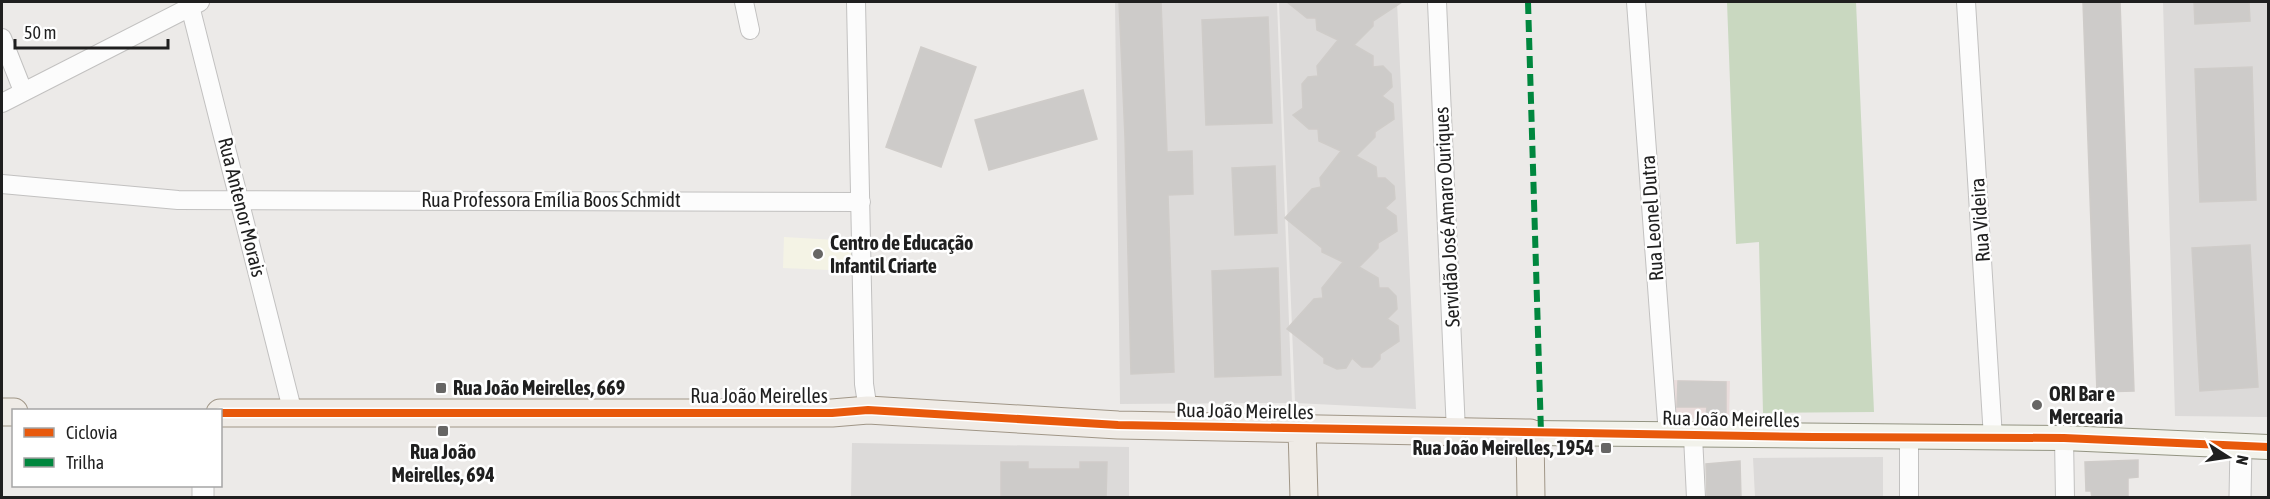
<svg xmlns="http://www.w3.org/2000/svg" width="2270" height="499" viewBox="0 0 2270 499" font-family="'Asap Condensed',sans-serif">
<rect width="100%" height="100%" fill="#eceae8"/>
<path fill="#dcdad9" d="M1115,2h162l15,401 -172,1z
M1279,2h118l19,407 -121,-6z
M2163,2h105v415l-93,-1z
M852,443l277,4v50l-278,1z
M1883,457v40h-128l-2,-39z"/>
<path fill="#e9dcdb" d="M1672,380l58,1 -1,37 -56,1z"/>
<path fill="#f4f3e5" d="M784,237l69,4 -1,30 -69,-3z"/>
<path fill="#c9d8c0" d="M1727,2h129l18,410 -111,1 -4,-171 -23,2z"/>
<path fill="#cdcbc9" stroke="#cfccc9" stroke-width="1.5" d="M1119,2h42l6,150 25,-1 1,43 -25,1 6,177 -43,2 -6,-237z
M1287,2h115l-29,19v5l-19,19 19,11v11l10,-1 8,8 1,13 -10,9 11,8 1,15 -19,13v5l-19,19 20,11 1,11h8l9,8 1,13 -10,9 11,8 1,15 -19,12v5l-19,19 19,11 1,10h9l8,8 1,13 -10,10 11,7 1,15 -19,13v5l-8,8h-10l-10,-9 -6,10 -9,1 -13,-6v-5l-37,-29 27,-30 9,-1 -1,-10 21,-26 -21,-10v-4l-37,-30 27,-29 9,-2 -1,-9 21,-27 -22,-10 -1,-12h-9l-16,-14 10,-7 -1,-24 6,-7 10,-1 -1,-10 21,-26 -21,-10 -1,-12h-9z
M2083,2h37l14,389 -37,1z
M2194,2h55l1,19 -55,3z
M1268,17l4,106 -66,2 -4,-105z
M921,47l55,20 -35,100 -55,-20z
M2252,67l4,133 -56,2 -5,-133z
M1083,90l14,49 -108,31 -14,-50z
M1275,166l2,67 -42,2 -3,-67z
M2250,245l8,142 -58,4 -8,-143z
M1278,268l3,107 -66,2 -3,-106z
M1678,381l48,1v34l-20,-1 1,-8h-30z
M2138,460v17l-10,1v20h-36l-1,-7h-5l-1,-29z
M1740,461l1,37h-34l-1,-34z
M1001,462h27v7h52v-7h27l-1,36h-105z"/>
<g fill="none" stroke-linecap="round" stroke-linejoin="round">
<defs>
<path id="minor" d="M189,2l104,411
M744,2l6,28
M856,2l8,382 4,26
M1437,2l19,430
M1636,2l32,433
M1966,2l27,436
M2,38l21,53
M2,103l198,-101
M2,184l176,16 683,2
M1693,436l3,62
M1909,438v60
M2064,438l1,60"/>
<path id="tertiary" d="M203,498v-12
M2240,498l1,-52"/>
<path id="secondary" d="M1530,433l534,5 204,9"/>
<path id="primary" d="M2,412h12
M220,413h612l36,-3 250,15 412,8 1,65
M1302,429l2,69"/>
</defs>
<use href="#minor" stroke="#c2c1c0" stroke-width="20"/>
<use href="#tertiary" stroke="#c2c1c0" stroke-width="23"/>
<use href="#secondary" stroke="#939482" stroke-width="26"/>
<use href="#primary" stroke="#a09687" stroke-width="29"/>
<use href="#minor" stroke="#fcfcfc" stroke-width="18"/>
<use href="#tertiary" stroke="#fcfcfc" stroke-width="21"/>
<use href="#secondary" stroke="#f2f2eb" stroke-width="24"/>
<use href="#primary" stroke="#efebe6" stroke-width="27"/>
<path stroke="#00873e" stroke-width="6" stroke-dasharray="12 6" stroke-linecap="butt" d="M1528,2l13,431"/>
<defs>
<path id="cycleway" d="M220,413h612l36,-3 250,15 695,12 251,1 204,9"/>
</defs>
<use href="#cycleway" stroke="#fff" stroke-width="11"/>
<use href="#cycleway" stroke="#e8590c" stroke-width="8"/>
</g>
<g fill="#676665" stroke="#fff" stroke-width="2">
<circle cx="818" cy="254" r="6"/>
<rect x="435" y="382" width="12" height="12" rx="3"/>
<circle cx="2037" cy="405" r="6"/>
<rect x="437" y="425" width="12" height="12" rx="3"/>
<rect x="1600" y="442" width="12" height="12" rx="3"/>
</g>
<g text-anchor="middle" stroke-width="5" stroke-linejoin="round" paint-order="stroke">
<g font-size="20" fill="#1f1f1f" stroke="#fff">
<text x="551" y="207">Rua Professora Emília Boos Schmidt</text>
<text transform="translate(242 207) rotate(76)" y="7">Rua Antenor Morais</text>
<text transform="translate(1447 217) rotate(-93)" y="7">Servidão José Amaro Ouriques</text>
<text transform="translate(1652 218) rotate(-94)" y="7">Rua Leonel Dutra</text>
<text transform="translate(1980 220) rotate(-94)" y="7">Rua Videira</text>
<text x="759" y="403">Rua João Meirelles</text>
<text transform="translate(1245 411) rotate(1)" y="7">Rua João Meirelles</text>
<text transform="translate(1731 419) rotate(1)" y="7">Rua João Meirelles</text>
</g>
<g font-size="20" font-weight="bold" fill="#1f1f1f" stroke="#fff" text-anchor="start">
<text x="830" y="250">Centro de Educação<tspan x="830" dy="23">Infantil Criarte</tspan></text>
<text x="453" y="395">Rua João Meirelles, 669</text>
<text x="2049" y="401">ORI Bar e<tspan x="2049" dy="23">Mercearia</tspan></text>
<text x="1594" y="455" text-anchor="end">Rua João Meirelles, 1954</text>
<text x="443" y="459" text-anchor="middle">Rua João<tspan x="443" dy="23">Meirelles, 694</tspan></text>
</g>
</g>
<rect width="2270" height="499" fill="none" stroke="#1f1f1f" stroke-width="6"/>
<rect x="12" y="409" width="210" height="78" fill="#ffffff" stroke="#a5a5a5" stroke-width="1.5"/>
<rect x="24" y="428" width="30" height="9" fill="#e8590c" stroke="#a5a5a5" stroke-width="1.5"/>
<text x="66" y="439" font-size="18" fill="#1f1f1f">Ciclovia</text>
<rect x="24" y="458" width="30" height="9" fill="#00873e" stroke="#a5a5a5" stroke-width="1.5"/>
<text x="66" y="469" font-size="18" fill="#1f1f1f">Trilha</text>
<g transform="translate(2228 457) rotate(102)" stroke="#ffffff" stroke-width="4.5" paint-order="stroke">
<path d="M0-4.5L10 22L0 15L-10 22Z" fill="#1f1f1f"/>
<text y="-9" font-size="16" font-weight="bold" text-anchor="middle" fill="#1f1f1f">N</text>
</g>
<path d="M15 39v9h153v-9" fill="none" stroke="#1f1f1f" stroke-width="3"/>
<text x="24" y="39" font-size="18" fill="#1f1f1f" stroke="#ffffff" stroke-width="4.5" paint-order="stroke">50 m</text>
</svg>
